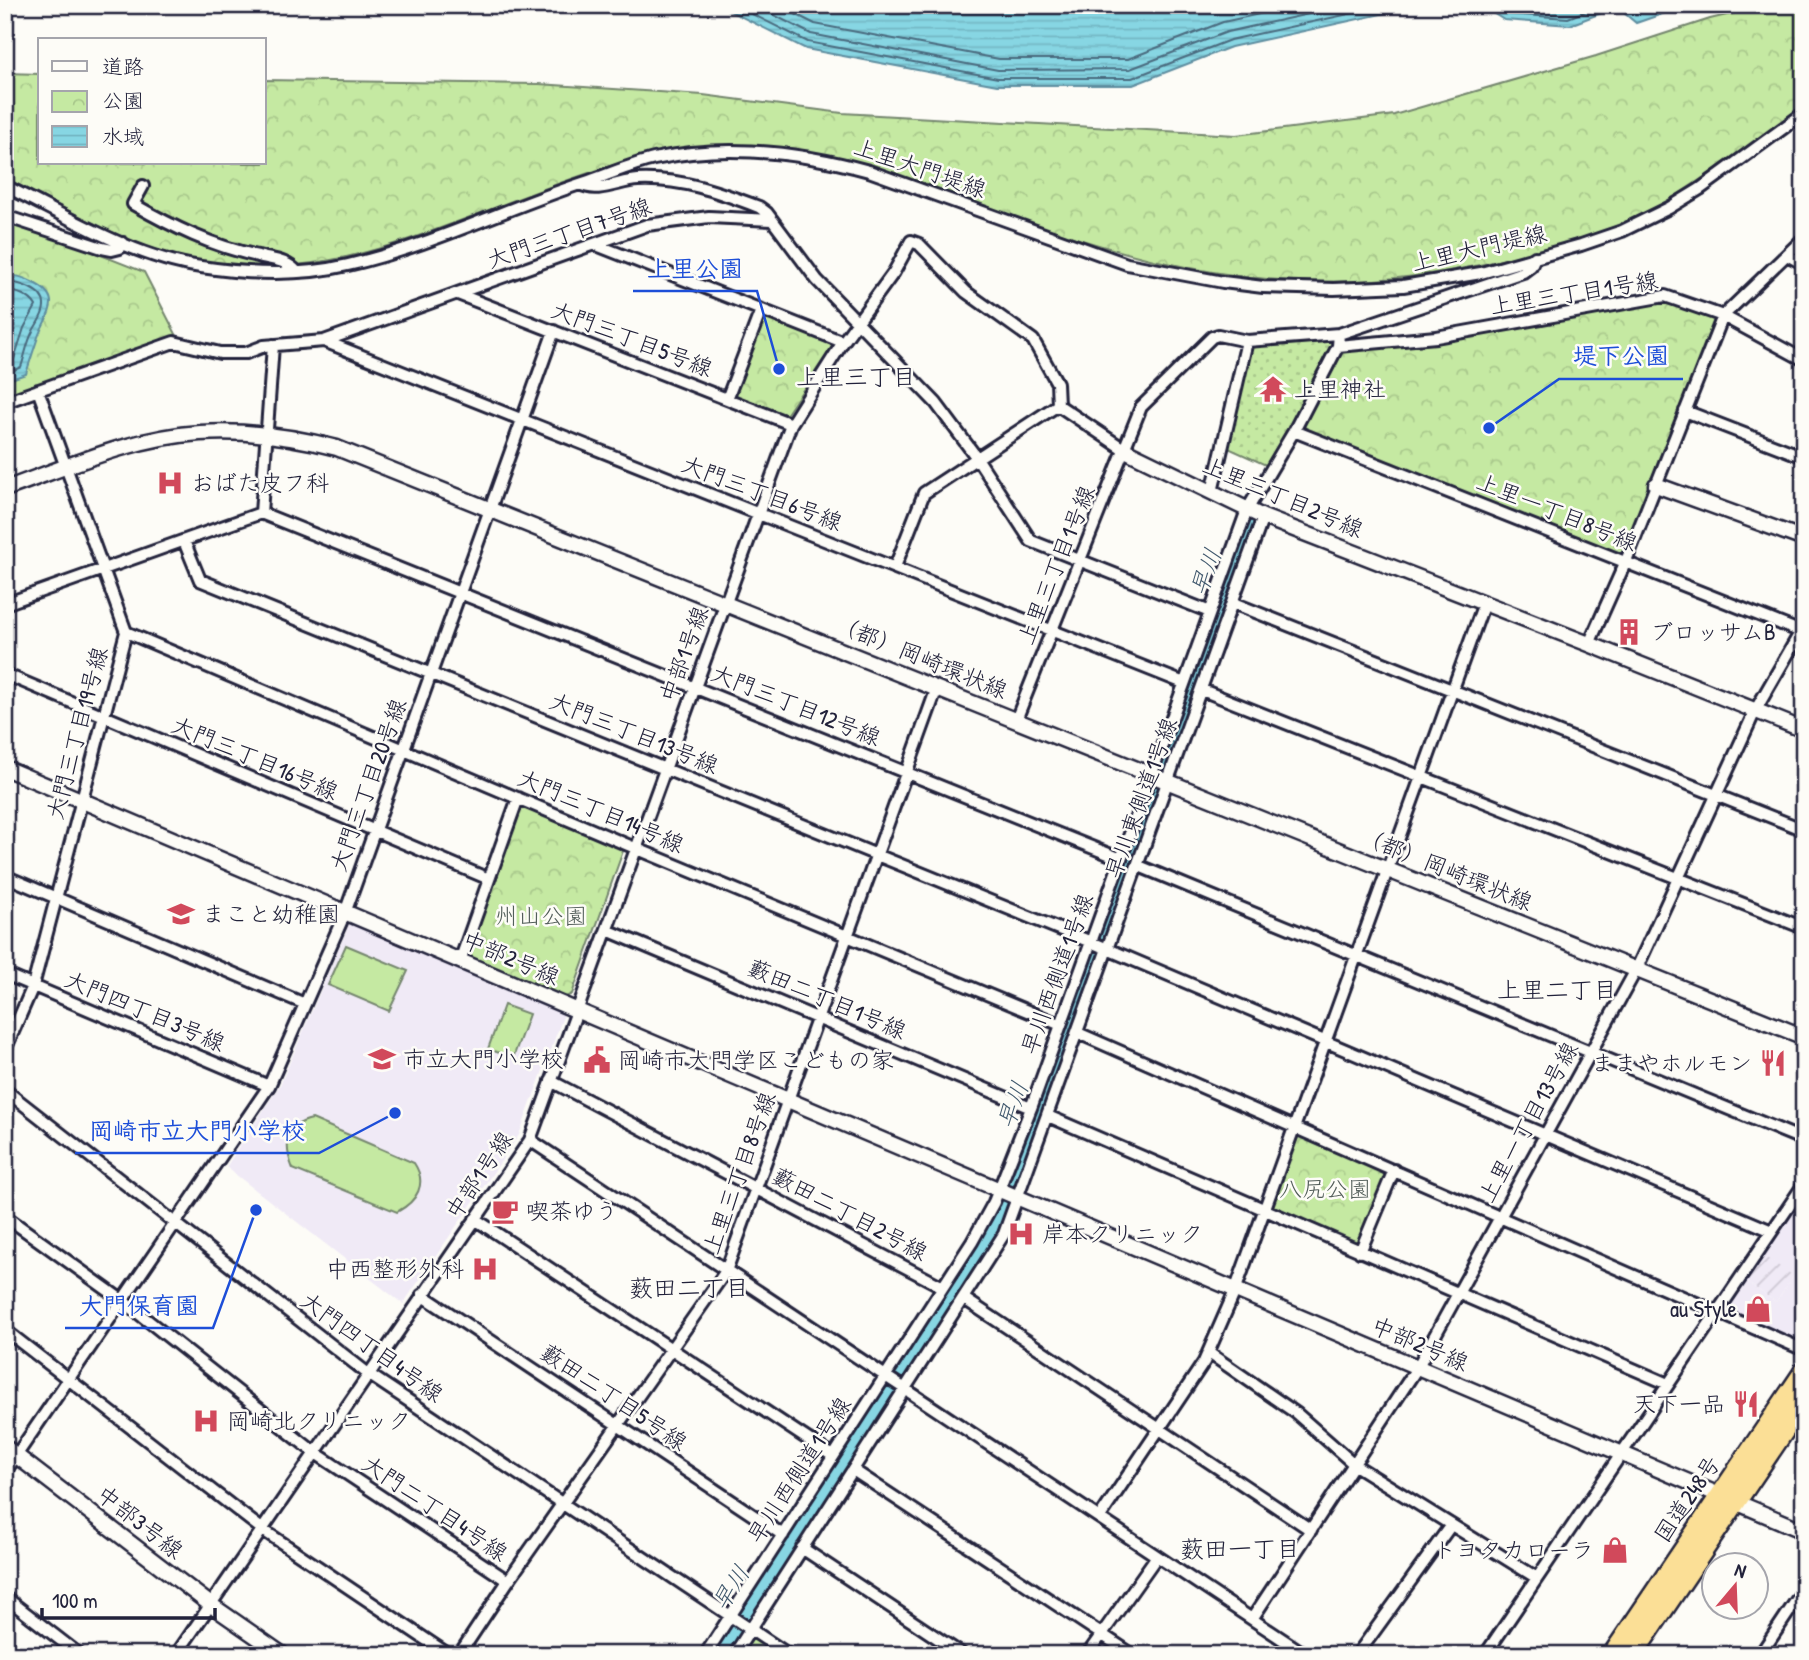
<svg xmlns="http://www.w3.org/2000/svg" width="1809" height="1660" viewBox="0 0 1809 1660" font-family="'Patrick Hand','Klee One',sans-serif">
<defs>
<pattern id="industrial-furrows" width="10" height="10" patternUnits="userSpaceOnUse" patternTransform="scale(1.75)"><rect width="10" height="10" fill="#f0eaf6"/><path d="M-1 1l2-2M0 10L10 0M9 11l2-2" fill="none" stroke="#cec8d4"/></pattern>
<pattern id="grass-dots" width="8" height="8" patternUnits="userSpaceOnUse" patternTransform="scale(1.75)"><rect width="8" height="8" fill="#c5e9a2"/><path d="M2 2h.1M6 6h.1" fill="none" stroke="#a9c88c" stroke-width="1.8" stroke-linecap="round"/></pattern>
<pattern id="park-crowns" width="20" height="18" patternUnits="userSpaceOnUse" patternTransform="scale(1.75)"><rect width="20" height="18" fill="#c5e9a2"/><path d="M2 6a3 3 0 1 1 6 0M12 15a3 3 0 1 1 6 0" fill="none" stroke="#a9c88c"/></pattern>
<pattern id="water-rules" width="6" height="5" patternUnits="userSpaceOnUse" patternTransform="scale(1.75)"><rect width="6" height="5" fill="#87d6e3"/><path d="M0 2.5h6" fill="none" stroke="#74b7c4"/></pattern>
</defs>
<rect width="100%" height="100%" fill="#fdfcf7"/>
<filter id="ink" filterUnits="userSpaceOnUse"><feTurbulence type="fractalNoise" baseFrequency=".0143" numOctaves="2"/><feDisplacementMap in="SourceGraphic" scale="14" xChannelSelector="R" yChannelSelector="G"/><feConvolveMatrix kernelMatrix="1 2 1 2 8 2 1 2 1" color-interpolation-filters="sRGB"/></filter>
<g filter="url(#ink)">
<path fill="#f0eaf6" d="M352,923l212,91 -45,121 -116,169 -177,-137 54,-82 69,-160z
M1804,1194v149h-1l-74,-30 -1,-7 17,-25 31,21 17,-25 -31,-22z"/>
<path fill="url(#industrial-furrows)" d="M1762,1255l32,21 -18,26 -31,-21z"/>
<path fill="url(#grass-dots)" stroke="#74866e" stroke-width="2" d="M1331,339l1,5 -38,77 -26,45 -42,-19 23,-97 8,-5z"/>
<path fill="url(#park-crowns)" stroke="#74866e" stroke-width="2" d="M1769,5h24l11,14v89c-23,18 -47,33 -71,49 -37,26 -72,51 -114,68 -35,15 -73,24 -109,33 -175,44 -309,24 -477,-34 -96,-33 -189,-78 -293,-79 -75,0 -142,23 -212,50 -127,47 -229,98 -368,56 -54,-17 -104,-48 -155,-73v-105l35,1v89h224v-83l275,4 164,11 139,18 394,22 158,-20 202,-59 114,-37z
M5,220l45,15 94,37 34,66h-9l-164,58z
M1665,301l48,16 2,4 -92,231 -5,2 -312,-124 -2,-5 36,-73z
M766,317l65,26 1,4 -46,68 -3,1 -49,-20 -2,-4 29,-72z
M526,807l96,41 1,3 -51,143 -8,4 -94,-40 -2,-4 52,-146z
M1300,1135l85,37 2,6 -26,64 -6,2 -81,-35 -1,-4 24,-69z
M750,1640h5l22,15h-36z"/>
<path fill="#c5e9a2" stroke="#74866e" stroke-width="2" d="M346,945l62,26 -19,40 -61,-26z
M504,1005l25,9 -16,44 -25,-9z
M312,1119l102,44c14,21 3,38 -17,49l-104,-43c-9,-23 -9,-44 19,-50z"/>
<path fill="url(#water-rules)" stroke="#5f8ea0" stroke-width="2" d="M718,5h704l-191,42 -98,38h-136l-191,-36z
M1480,5h208l-52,18 -19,-16 -47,18 -66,-5z
M5,275c11,0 17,2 27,7 33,16 15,31 6,55 -4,12 -8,24 -12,37l-21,7z"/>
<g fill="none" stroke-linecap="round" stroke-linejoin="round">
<path stroke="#4a6a7e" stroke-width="2" d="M734,5l74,37 190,36h134l98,-38 160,-35
M754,5l57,29 187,36 132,-1 97,-37 123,-27
M777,5l38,19 184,35h129l95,-37 77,-17
M1493,5l14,9 61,4 33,-13
M5,282c13,0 40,8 39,24 0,9 -7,17 -11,25 -6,11 -8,25 -12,36l-16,7
M5,291c12,0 25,5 31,15l-12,22 -10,31 -9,5"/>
<path stroke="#87d6e3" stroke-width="21" d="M719,1655l267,-414 18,-33 248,-685"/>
<defs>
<path id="minor" d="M580,184c18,10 39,-3 58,-4 44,-2 81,12 121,27l8,6 50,67 119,123 41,55 54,83 179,71
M5,186c60,29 129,72 196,81 47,7 101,9 147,-2 83,-19 160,-58 241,-84 21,-7 43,-17 65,-22 72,-16 145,-7 215,12l258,93 96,18 40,5 71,2 69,-3 78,-13 100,-28 41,-14 47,-23 31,-19 104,-76
M143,186l-10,18c40,23 79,42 125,52 14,4 29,4 39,16
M5,216l97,32 10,2 8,-2 3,-5
M594,244l249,98
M1787,255l17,9
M458,294l333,130
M324,341l860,342
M1338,346l98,-9 229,-41 58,20 81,44
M727,399l34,-89
M5,402l169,-60 46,11h26l18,-7 60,-5 323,-116 62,-8 63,3
M1058,405l67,45
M1685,411l119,46
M1294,431l510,202
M1212,492l35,-151
M261,513l860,346
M261,513l12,-168
M184,541l16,39 891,362 681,289
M895,567l29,-74 134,-88
M1233,603l571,227
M5,604l256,-91
M126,632l509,216 426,177
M1589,644l37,-83 97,-245 81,-78
M5,674l484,205
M1202,690l602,238
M1016,720l125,-313 71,-70 6,-2 29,6 92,-7 184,-62 8,-6 4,-9
M1139,866l665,274
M5,876l300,128
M607,930l424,178
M460,961l58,-163
M5,974l264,112
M1078,1033l726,317
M5,1050l28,-64 93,-354 -88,-242
M551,1081l392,206
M5,1090l362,283 422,282
M1048,1116l620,268
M530,1140l776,515
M5,1216l118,85 191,151 194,129
M475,1219l358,237
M1360,1252l34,-82
M422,1295l361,240
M963,1298l348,232
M5,1330l258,200 186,125
M1209,1353l87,60 59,52 182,113
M853,1470l280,185
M5,1472l264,-386 76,-173 209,-582
M1100,1517l104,-155 31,-71 249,-688
M802,1548l161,107
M5,1597l75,58
M1252,1619l165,-251 219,-398 119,-259 49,-85
M176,1655l354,-515 261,-716 52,-82 51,-70 17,-31 8,3 47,48 67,48 24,43 1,22
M459,1655l49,-74 218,-310 211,-583
M705,1655l267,-413 22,-40 37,-94 216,-598 47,-79 44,-85 1,-12
M734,1655l270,-421 259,-717
M1087,1655l70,-99
M1357,1655l94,-130
M1485,1655l319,-471
M1760,1655l44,-66"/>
<path id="tertiary" d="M1125,450l138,67 326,127 215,86
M1656,485l148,54
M5,489c62,-22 128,-52 195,-56 47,-3 91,3 137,15l1467,589
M5,768l1799,763
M5,1447l206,158 72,50"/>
<path id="trunk" d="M1612,1655l192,-284
M1633,1655l171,-253"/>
</defs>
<use href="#minor" stroke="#22223b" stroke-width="16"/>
<use href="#tertiary" stroke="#22223b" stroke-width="19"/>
<use href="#trunk" stroke="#22223b" stroke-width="23"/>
<use href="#minor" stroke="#fdfcf7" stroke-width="10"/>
<use href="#tertiary" stroke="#fdfcf7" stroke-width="14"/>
<use href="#trunk" stroke="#fbdf96" stroke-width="18"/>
</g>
</g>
<defs>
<symbol id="temple-bare" viewBox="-9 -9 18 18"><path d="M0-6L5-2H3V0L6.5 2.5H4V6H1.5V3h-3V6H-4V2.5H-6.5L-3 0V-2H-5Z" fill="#d1495b" stroke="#fdfcf7" stroke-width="2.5" paint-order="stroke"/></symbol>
<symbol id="hospital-bare" viewBox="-9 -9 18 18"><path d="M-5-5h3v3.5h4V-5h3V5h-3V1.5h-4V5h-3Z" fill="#d1495b" stroke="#fdfcf7" stroke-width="2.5" paint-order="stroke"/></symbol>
<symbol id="building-bare" viewBox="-9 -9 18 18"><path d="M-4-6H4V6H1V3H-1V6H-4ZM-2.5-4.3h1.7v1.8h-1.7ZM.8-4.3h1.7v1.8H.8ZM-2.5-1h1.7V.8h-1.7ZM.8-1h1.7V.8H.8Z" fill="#d1495b" stroke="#fdfcf7" stroke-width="2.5" paint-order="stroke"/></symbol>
<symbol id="school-bare" viewBox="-9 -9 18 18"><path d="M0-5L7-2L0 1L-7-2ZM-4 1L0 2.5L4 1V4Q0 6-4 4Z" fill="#d1495b" stroke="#fdfcf7" stroke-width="2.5" paint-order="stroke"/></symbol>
<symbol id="civic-bare" viewBox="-9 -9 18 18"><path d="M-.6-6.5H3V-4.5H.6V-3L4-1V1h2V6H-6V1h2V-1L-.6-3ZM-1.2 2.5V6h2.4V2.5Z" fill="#d1495b" stroke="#fdfcf7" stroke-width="2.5" paint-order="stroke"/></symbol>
<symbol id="restaurant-bare" viewBox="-9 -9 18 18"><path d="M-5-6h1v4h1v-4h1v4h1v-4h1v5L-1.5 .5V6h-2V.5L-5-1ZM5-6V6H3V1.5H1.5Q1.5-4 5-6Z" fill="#d1495b" stroke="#fdfcf7" stroke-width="2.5" paint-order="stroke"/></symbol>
<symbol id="cafe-bare" viewBox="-9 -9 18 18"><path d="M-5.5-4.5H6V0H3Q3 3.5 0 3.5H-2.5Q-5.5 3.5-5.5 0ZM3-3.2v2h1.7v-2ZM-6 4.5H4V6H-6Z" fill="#d1495b" stroke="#fdfcf7" stroke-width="2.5" paint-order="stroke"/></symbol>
<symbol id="shop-bare" viewBox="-9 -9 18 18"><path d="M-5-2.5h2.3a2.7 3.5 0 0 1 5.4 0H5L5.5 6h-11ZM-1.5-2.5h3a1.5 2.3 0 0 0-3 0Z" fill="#d1495b" stroke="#fdfcf7" stroke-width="2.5" paint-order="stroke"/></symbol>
</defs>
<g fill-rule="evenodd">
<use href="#temple-bare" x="1254" y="370" width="38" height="38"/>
<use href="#hospital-bare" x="151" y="464" width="38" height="38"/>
<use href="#building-bare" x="1610" y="613" width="38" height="38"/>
<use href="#school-bare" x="162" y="895" width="38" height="38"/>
<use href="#school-bare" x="363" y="1040" width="38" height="38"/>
<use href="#civic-bare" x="578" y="1041" width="38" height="38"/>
<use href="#restaurant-bare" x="1754" y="1044" width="38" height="38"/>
<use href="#cafe-bare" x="486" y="1192" width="38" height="38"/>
<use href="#hospital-bare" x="1002" y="1215" width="38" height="38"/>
<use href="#hospital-bare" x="466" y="1250" width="38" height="38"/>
<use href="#shop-bare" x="1739" y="1290" width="38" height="38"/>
<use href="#restaurant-bare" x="1727" y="1385" width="38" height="38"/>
<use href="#hospital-bare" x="187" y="1402" width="38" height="38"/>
<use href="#shop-bare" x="1596" y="1531" width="38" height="38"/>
</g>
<g text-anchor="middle" stroke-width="5" stroke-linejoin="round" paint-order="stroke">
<g font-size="23" fill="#22223b" stroke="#fdfcf7">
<text transform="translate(920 168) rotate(19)" y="8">上里大門堤線</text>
<text transform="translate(569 233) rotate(-19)" y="8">大門三丁目7号線</text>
<text transform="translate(1479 248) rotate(-13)" y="8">上里大門堤線</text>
<text transform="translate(1574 293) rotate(-9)" y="8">上里三丁目1号線</text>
<text transform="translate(632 339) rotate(21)" y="8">大門三丁目5号線</text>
<text transform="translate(762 493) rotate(21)" y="8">大門三丁目6号線</text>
<text transform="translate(1283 497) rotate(23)" y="8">上里三丁目2号線</text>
<text transform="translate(1557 512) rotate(22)" y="8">上里一丁目8号線</text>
<text transform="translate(1056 565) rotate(-68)" y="8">上里三丁目1号線</text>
<text transform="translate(684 654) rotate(-70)" y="8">中部1号線</text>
<text transform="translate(921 657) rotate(22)" y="8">（都）岡崎環状線</text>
<text transform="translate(796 705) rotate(22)" y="8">大門三丁目12号線</text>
<text transform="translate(77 733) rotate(-75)" y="8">大門三丁目19号線</text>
<text transform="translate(634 733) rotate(22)" y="8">大門三丁目13号線</text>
<text transform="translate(255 758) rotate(23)" y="8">大門三丁目16号線</text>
<text transform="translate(368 785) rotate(-70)" y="8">大門三丁目20号線</text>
<text transform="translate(1141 798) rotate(-70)" y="8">早川東側道1号線</text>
<text transform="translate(601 811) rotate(23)" y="8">大門三丁目14号線</text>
<text transform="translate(1446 869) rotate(22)" y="8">（都）岡崎環状線</text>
<text transform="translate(511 958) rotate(23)" y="8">中部2号線</text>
<text transform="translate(1057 974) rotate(-70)" y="8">早川西側道1号線</text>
<text transform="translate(827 999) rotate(23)" y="8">藪田二丁目1号線</text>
<text transform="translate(145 1011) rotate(23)" y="8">大門四丁目3号線</text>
<text transform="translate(1528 1122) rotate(-61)" y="8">上里一丁目13号線</text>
<text transform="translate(739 1173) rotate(-70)" y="8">上里三丁目8号線</text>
<text transform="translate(479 1175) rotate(-56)" y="8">中部1号線</text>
<text transform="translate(850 1214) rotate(28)" y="8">藪田二丁目2号線</text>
<text transform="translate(1420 1344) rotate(23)" y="8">中部2号線</text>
<text transform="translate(372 1347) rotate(36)" y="8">大門四丁目4号線</text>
<text transform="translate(614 1397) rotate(34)" y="8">藪田二丁目5号線</text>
<text transform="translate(799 1470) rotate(-57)" y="8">早川西側道1号線</text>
<text transform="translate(1687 1499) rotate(-56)" y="8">国道248号</text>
<text transform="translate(435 1508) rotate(34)" y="8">大門二丁目4号線</text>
<text transform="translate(140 1522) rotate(38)" y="8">中部3号線</text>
</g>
<g font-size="23" fill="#22223b" stroke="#fdfcf7" text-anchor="start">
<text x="1294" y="397">上里神社</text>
<text x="191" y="491">おばた皮フ科</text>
<text x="1650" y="640">ブロッサムB</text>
<text x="202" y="922">まこと幼稚園</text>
<text x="403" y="1067">市立大門小学校</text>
<text x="618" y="1068">岡崎市大門学区こどもの家</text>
<text x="1752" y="1071" text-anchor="end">ままやホルモン</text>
<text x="526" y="1219">喫茶ゆう</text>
<text x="1042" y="1242">岸本クリニック</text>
<text x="464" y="1277" text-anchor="end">中西整形外科</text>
<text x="1737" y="1317" text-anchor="end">au Style</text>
<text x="1725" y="1412" text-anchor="end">天下一品</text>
<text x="227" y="1429">岡崎北クリニック</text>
<text x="1594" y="1558" text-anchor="end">トヨタカローラ</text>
</g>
<g font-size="23" fill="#535e5a" stroke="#fdfcf7">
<text x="541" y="924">州山公園</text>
<text x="1325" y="1197">八尻公園</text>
</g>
<g font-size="24" fill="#22223b" stroke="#fdfcf7">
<text x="856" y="385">上里三丁目</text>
<text x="1557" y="998">上里二丁目</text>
<text x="689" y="1296">薮田二丁目</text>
<text x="1240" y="1557">薮田一丁目</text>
</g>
<g font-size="24" font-style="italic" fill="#40586d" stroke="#fdfcf7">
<text transform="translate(1206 572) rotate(-70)" y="8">早川</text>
<text transform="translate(1013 1105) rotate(-70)" y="8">早川</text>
<text transform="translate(731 1588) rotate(-58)" y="8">早川</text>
</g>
</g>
<path fill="none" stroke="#1d4ed8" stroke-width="2.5" d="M779 369L757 291H633M1489 428L1559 379H1683M395 1113L319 1153H75M256 1210L213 1328H65"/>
<g fill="#1d4ed8" stroke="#fdfcf7" stroke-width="2.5">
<circle cx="779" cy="369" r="7"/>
<circle cx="1489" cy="428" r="7"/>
<circle cx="395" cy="1113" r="7"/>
<circle cx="256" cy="1210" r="7"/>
</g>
<g font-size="24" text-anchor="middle" font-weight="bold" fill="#1d4ed8" stroke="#fdfcf7" stroke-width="5" stroke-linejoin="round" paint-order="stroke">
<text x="695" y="277">上里公園</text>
<text x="1621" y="364">堤下公園</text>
<text x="197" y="1139">岡崎市立大門小学校</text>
<text x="139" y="1314">大門保育園</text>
</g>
<rect width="1809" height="1660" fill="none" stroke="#fdfcf7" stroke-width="28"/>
<rect x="14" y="14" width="1781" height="1632" fill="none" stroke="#22223b" stroke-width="2.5" filter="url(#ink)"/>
<rect x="38" y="38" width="228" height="126" fill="#fdfcf7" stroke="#a5a5ac" stroke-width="2"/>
<rect x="52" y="61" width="35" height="10" fill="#fdfcf7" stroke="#a5a5ac" stroke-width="2"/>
<text x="102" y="74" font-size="21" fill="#22223b">道路</text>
<rect x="52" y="91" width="35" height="21" fill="url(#park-crowns)" stroke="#a5a5ac" stroke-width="2"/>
<text x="102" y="108" font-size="21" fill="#22223b">公園</text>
<rect x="52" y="126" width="35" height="21" fill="url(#water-rules)" stroke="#a5a5ac" stroke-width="2"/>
<text x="102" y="144" font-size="21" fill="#22223b">水域</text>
<g transform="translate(1735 1586) rotate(19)"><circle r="33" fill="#fdfcf7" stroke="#a5a5ac" stroke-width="2"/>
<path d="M0-5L12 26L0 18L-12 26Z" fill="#d1495b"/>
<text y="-10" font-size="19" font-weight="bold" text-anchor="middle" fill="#22223b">N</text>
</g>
<path d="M42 1608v10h173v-10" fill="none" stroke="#22223b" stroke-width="3.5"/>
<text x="52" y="1608" font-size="21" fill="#22223b" stroke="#fdfcf7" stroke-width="5" paint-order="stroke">100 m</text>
</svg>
